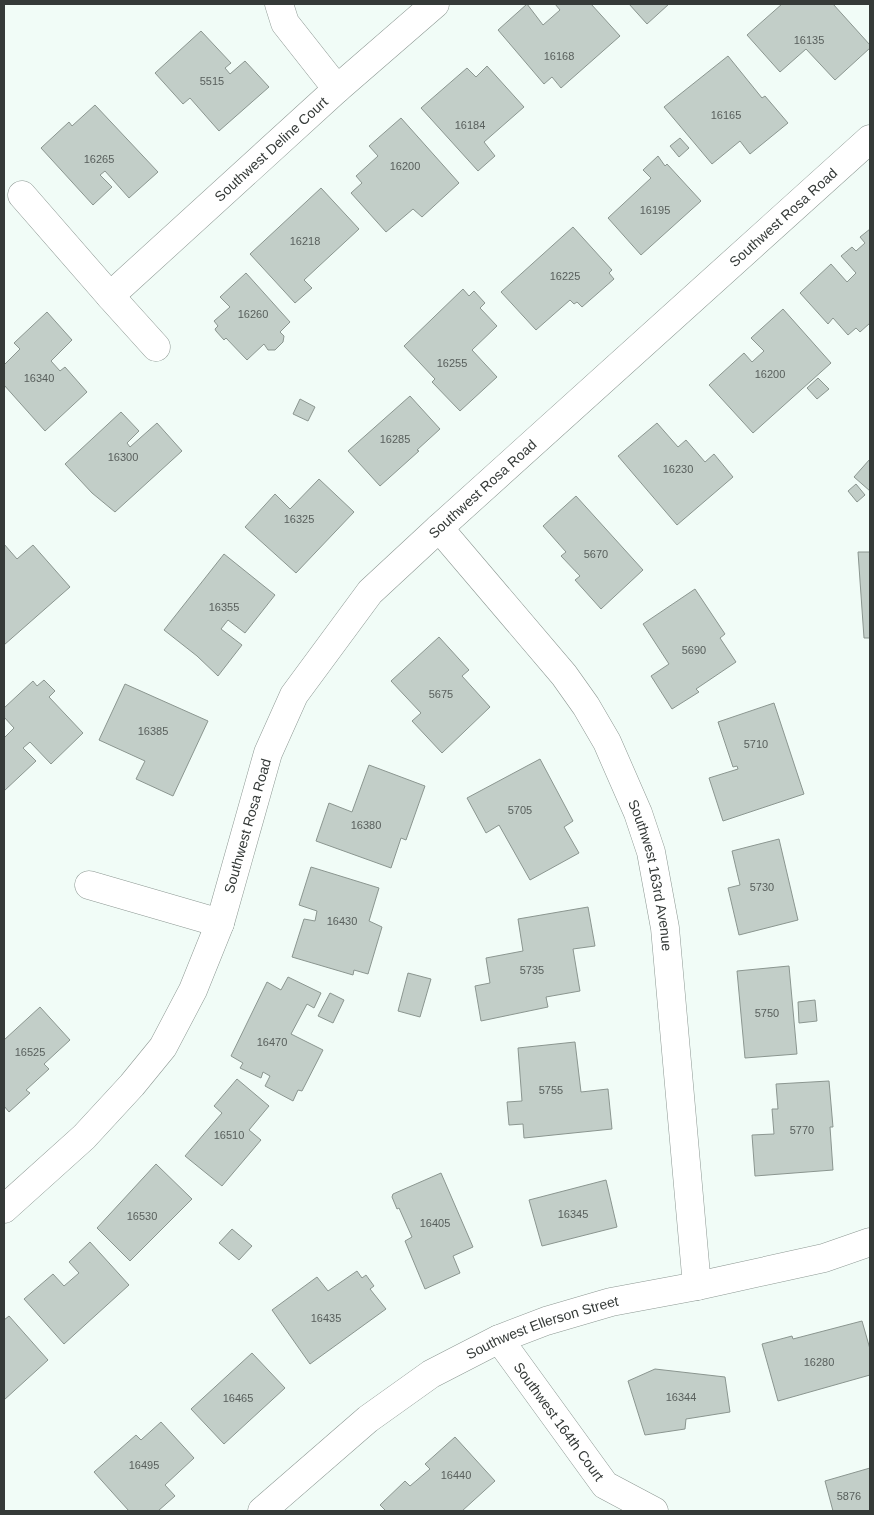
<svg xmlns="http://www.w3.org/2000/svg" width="874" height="1515" viewBox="0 0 874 1515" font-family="Arial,sans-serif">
<rect width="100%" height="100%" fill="#f1fcf7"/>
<path fill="#c2cec8" stroke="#8b9690" d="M527,4l16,21 17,-15 -5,-6h36l29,32 -59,52 -9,-11 -8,7 -46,-54z
M629,4h40l-22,20z
M782,4h51l37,41v3l-35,32 -29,-31 -26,23 -33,-37z
M201,31l30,32 -6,5 5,6 15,-13 24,26 -50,44 -29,-33 -7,6 -28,-31z
M728,56l34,42 3,-2 23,27 -38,31 -10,-13 -28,23 -48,-57z
M487,66l37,41 -40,35 11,14 -17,15 -57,-63 46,-40 9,9z
M95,105l63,67 -29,26 -24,-27 -5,4 12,12 -19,18 -52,-57 28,-26 3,4z
M401,118l58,65 -37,34 -9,-8 -27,23 -35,-39 11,-10 -6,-7 22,-20 -9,-10z
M680,138l9,10 -10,9 -9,-11z
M658,156l7,10 2,-2 34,37 -60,54 -33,-37 43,-40 -8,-8z
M321,188l38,41 -55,51 8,8 -17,15 -45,-49z
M573,227l39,43 -3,3 5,6 -32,28 -5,-5 -3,2 -4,-4 -34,30 -35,-38z
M870,229v94l-10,9 -4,-4 -8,7 -15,-17 -5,6 -28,-31 31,-29 16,18 9,-9 -15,-17 11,-9 4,4 9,-8 -5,-6z
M246,273l44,49 -10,10 4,4 -1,6 -8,8h-7l-4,-6 -17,16 -21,-22 -2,2 -8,-9 -1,-2 3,-3 -4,-5 16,-14 -10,-10z
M463,289l6,7 5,-5 11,12 -5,5 17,18 -25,24 25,27 -37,34 -28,-29 3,-3 -31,-33z
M783,309l48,54 -78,70 -44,-48 35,-32 8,9 12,-11 -13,-13z
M47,312l25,28 -21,21 9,10 5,-4 22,25 -42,39 -41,-46v-20l16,-16 -6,-6z
M818,378l11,11 -12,10 -10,-11z
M410,396l30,33 -23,21 2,1 -39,35 -32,-35z
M300,399l15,8 -7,14 -15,-7z
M121,412l18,19 -12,12 3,4 27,-24 25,28 -67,61 -23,-19 -27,-29z
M657,423l21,24 8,-7 19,22 9,-8 19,23 -56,48 -59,-69z
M870,459v32l-16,-14z
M319,479l35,33 -58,61 -51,-46 30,-33 15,15z
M856,484l9,11 -8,7 -9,-11z
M576,496l67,74 -42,39 -26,-29 5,-4 -19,-20 5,-4 -23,-26z
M4,544l13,15 16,-14 37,42 -66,58z
M858,552h12v86h-6z
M224,554l51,41 -30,38 -17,-13 -7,9 21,16 -24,31 -21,-20 -33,-26z
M695,589l30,45 -5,4 16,24 -40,27 3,3 -27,17 -21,-33 18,-12 -26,-40z
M439,637l30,33 -7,6 28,31 -48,46 -30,-32 9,-8 -30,-32z
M44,680l11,11 -6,6 34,36 -32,31 -21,-22 -7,6 13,13 -32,30v-53l10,-10 -10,-11v-9l29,-27 4,5z
M125,684l83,37 -35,75 -37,-17 9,-18 -46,-21z
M774,703l30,91 -81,27 -14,-43 29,-9 -1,-3 -4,1 -15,-45z
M540,759l33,62 -9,6 15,26 -49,27 -31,-55 -13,8 -19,-35z
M369,765l56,21 -19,54 -5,-2 -10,30 -75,-27 13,-38 23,9z
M779,839l19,81 -59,15 -11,-47 12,-3 -8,-34z
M311,867l68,21 -10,33 13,6 -14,47 -14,-4 -1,5 -61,-18 12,-38 11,2 2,-10 -18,-6z
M588,907l7,39 -22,3 7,42 -34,6 2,10 -67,14 -6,-35 15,-3 -4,-25 37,-7 -5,-32z
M789,966l8,88 -52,4 -8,-87z
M408,973l23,6 -11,38 -22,-6z
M288,977l33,16 -7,15 -7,-4 -16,30 32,16 -21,41 -4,-1 -5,11 -28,-15 5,-10 -7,-4 -2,6 -21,-10 3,-5 -12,-7 36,-74 14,8z
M330,993l14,7 -11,23 -15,-7z
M815,1000l2,21 -18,2 -1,-21z
M40,1007l30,33 -26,24 5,5 -23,21 4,3 -21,19 -5,-6v-66z
M575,1042l6,50 27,-3 4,40 -88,9 -1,-14 -14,1 -2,-23 15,-1 -4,-53z
M237,1079l32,27 -20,24 12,10 -39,46 -37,-30 37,-43 -8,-7z
M829,1081l4,46h-3l3,43 -78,6 -3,-41 22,-1 -2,-25h6l-2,-25z
M156,1164l36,35 -62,62 -33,-33z
M441,1173l32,74 -20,9 7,17 -35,16 -20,-48 7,-4 -13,-29 -2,1 -5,-12 1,-3z
M606,1180l11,47 -75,19 -13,-46z
M232,1229l20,17 -13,14 -20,-17z
M90,1242l39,43 -65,59 -40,-45 29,-25 11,12 15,-13 -10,-11z
M357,1271l5,7 4,-3 8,11 -4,3 16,20 -76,55 -38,-54 45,-33 11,14z
M9,1316l39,44 -44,40v-80z
M862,1321l8,28v26l-92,26 -16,-57 30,-8 1,3z
M252,1353l33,35 -61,56 -33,-35z
M655,1369l70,8 5,35 -44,7 -1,10 -40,6 -17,-54z
M161,1422l33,36 -29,27 10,11 -17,15h-29l-35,-39 42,-37 5,5z
M455,1437l40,44 -33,30h-76l-6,-6 25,-24 5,5 20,-17 -5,-5z
M870,1468v43h-37l-8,-30z"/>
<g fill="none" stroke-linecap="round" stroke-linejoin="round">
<defs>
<g id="minor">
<path d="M279,4l6,19 52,66"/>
<path id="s1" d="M22,195l88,101 227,-207 98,-85"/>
<path d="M110,296l46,51"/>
<path id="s2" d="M439,528l125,147 22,31 21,36 31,71 13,39 14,76 32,358"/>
<path d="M89,885l131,38"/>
<path id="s3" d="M4,1209l80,-72 48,-52 31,-38 30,-57 27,-67 48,-170 26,-58 76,-103 69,-64 431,-389"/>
<path id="s4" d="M499,1339l106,146 49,26"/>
<path id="s5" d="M262,1511l106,-92 63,-45 68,-35 47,-18 65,-19 86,-16 127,-28 46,-16"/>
</g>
</defs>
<use href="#minor" stroke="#8d9893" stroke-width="29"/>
<use href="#minor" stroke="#fff" stroke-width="28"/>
</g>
<g text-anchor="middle" stroke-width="4" stroke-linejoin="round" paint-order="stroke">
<g font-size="11" fill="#585f5c">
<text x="809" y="44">16135</text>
<text x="559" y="60">16168</text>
<text x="212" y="85">5515</text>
<text x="726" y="119">16165</text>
<text x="470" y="129">16184</text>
<text x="99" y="163">16265</text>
<text x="405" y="170">16200</text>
<text x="655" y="214">16195</text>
<text x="305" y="245">16218</text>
<text x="565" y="280">16225</text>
<text x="253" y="318">16260</text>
<text x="452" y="367">16255</text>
<text x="770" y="378">16200</text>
<text x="39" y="382">16340</text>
<text x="395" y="443">16285</text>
<text x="123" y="461">16300</text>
<text x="678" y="473">16230</text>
<text x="299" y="523">16325</text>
<text x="596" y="558">5670</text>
<text x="224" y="611">16355</text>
<text x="694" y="654">5690</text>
<text x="441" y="698">5675</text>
<text x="153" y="735">16385</text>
<text x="756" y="748">5710</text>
<text x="520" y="814">5705</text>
<text x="366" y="829">16380</text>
<text x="762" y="891">5730</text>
<text x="342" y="925">16430</text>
<text x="532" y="974">5735</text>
<text x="767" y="1017">5750</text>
<text x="272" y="1046">16470</text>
<text x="30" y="1056">16525</text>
<text x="551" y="1094">5755</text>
<text x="802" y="1134">5770</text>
<text x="229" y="1139">16510</text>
<text x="573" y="1218">16345</text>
<text x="142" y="1220">16530</text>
<text x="435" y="1227">16405</text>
<text x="326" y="1322">16435</text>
<text x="819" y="1366">16280</text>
<text x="681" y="1401">16344</text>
<text x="238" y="1402">16465</text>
<text x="144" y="1469">16495</text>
<text x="456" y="1479">16440</text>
<text x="849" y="1500">5876</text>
</g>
<g font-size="14" fill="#353a38" stroke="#fff">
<text dy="5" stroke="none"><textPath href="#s1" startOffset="352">Southwest Deline Court</textPath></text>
<text dy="5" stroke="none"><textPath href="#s3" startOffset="1290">Southwest Rosa Road</textPath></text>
<text dy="5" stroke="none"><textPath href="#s3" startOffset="885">Southwest Rosa Road</textPath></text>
<text dy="5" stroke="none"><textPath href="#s3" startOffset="465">Southwest Rosa Road</textPath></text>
<text dy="5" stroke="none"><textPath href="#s2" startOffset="414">Southwest 163rd Avenue</textPath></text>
<text dy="5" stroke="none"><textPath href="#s5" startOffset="339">Southwest Ellerson Street</textPath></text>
<text dy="5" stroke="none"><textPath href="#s4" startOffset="102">Southwest 164th Court</textPath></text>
</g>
</g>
<rect width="874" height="1515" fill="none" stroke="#353a38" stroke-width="10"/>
</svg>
